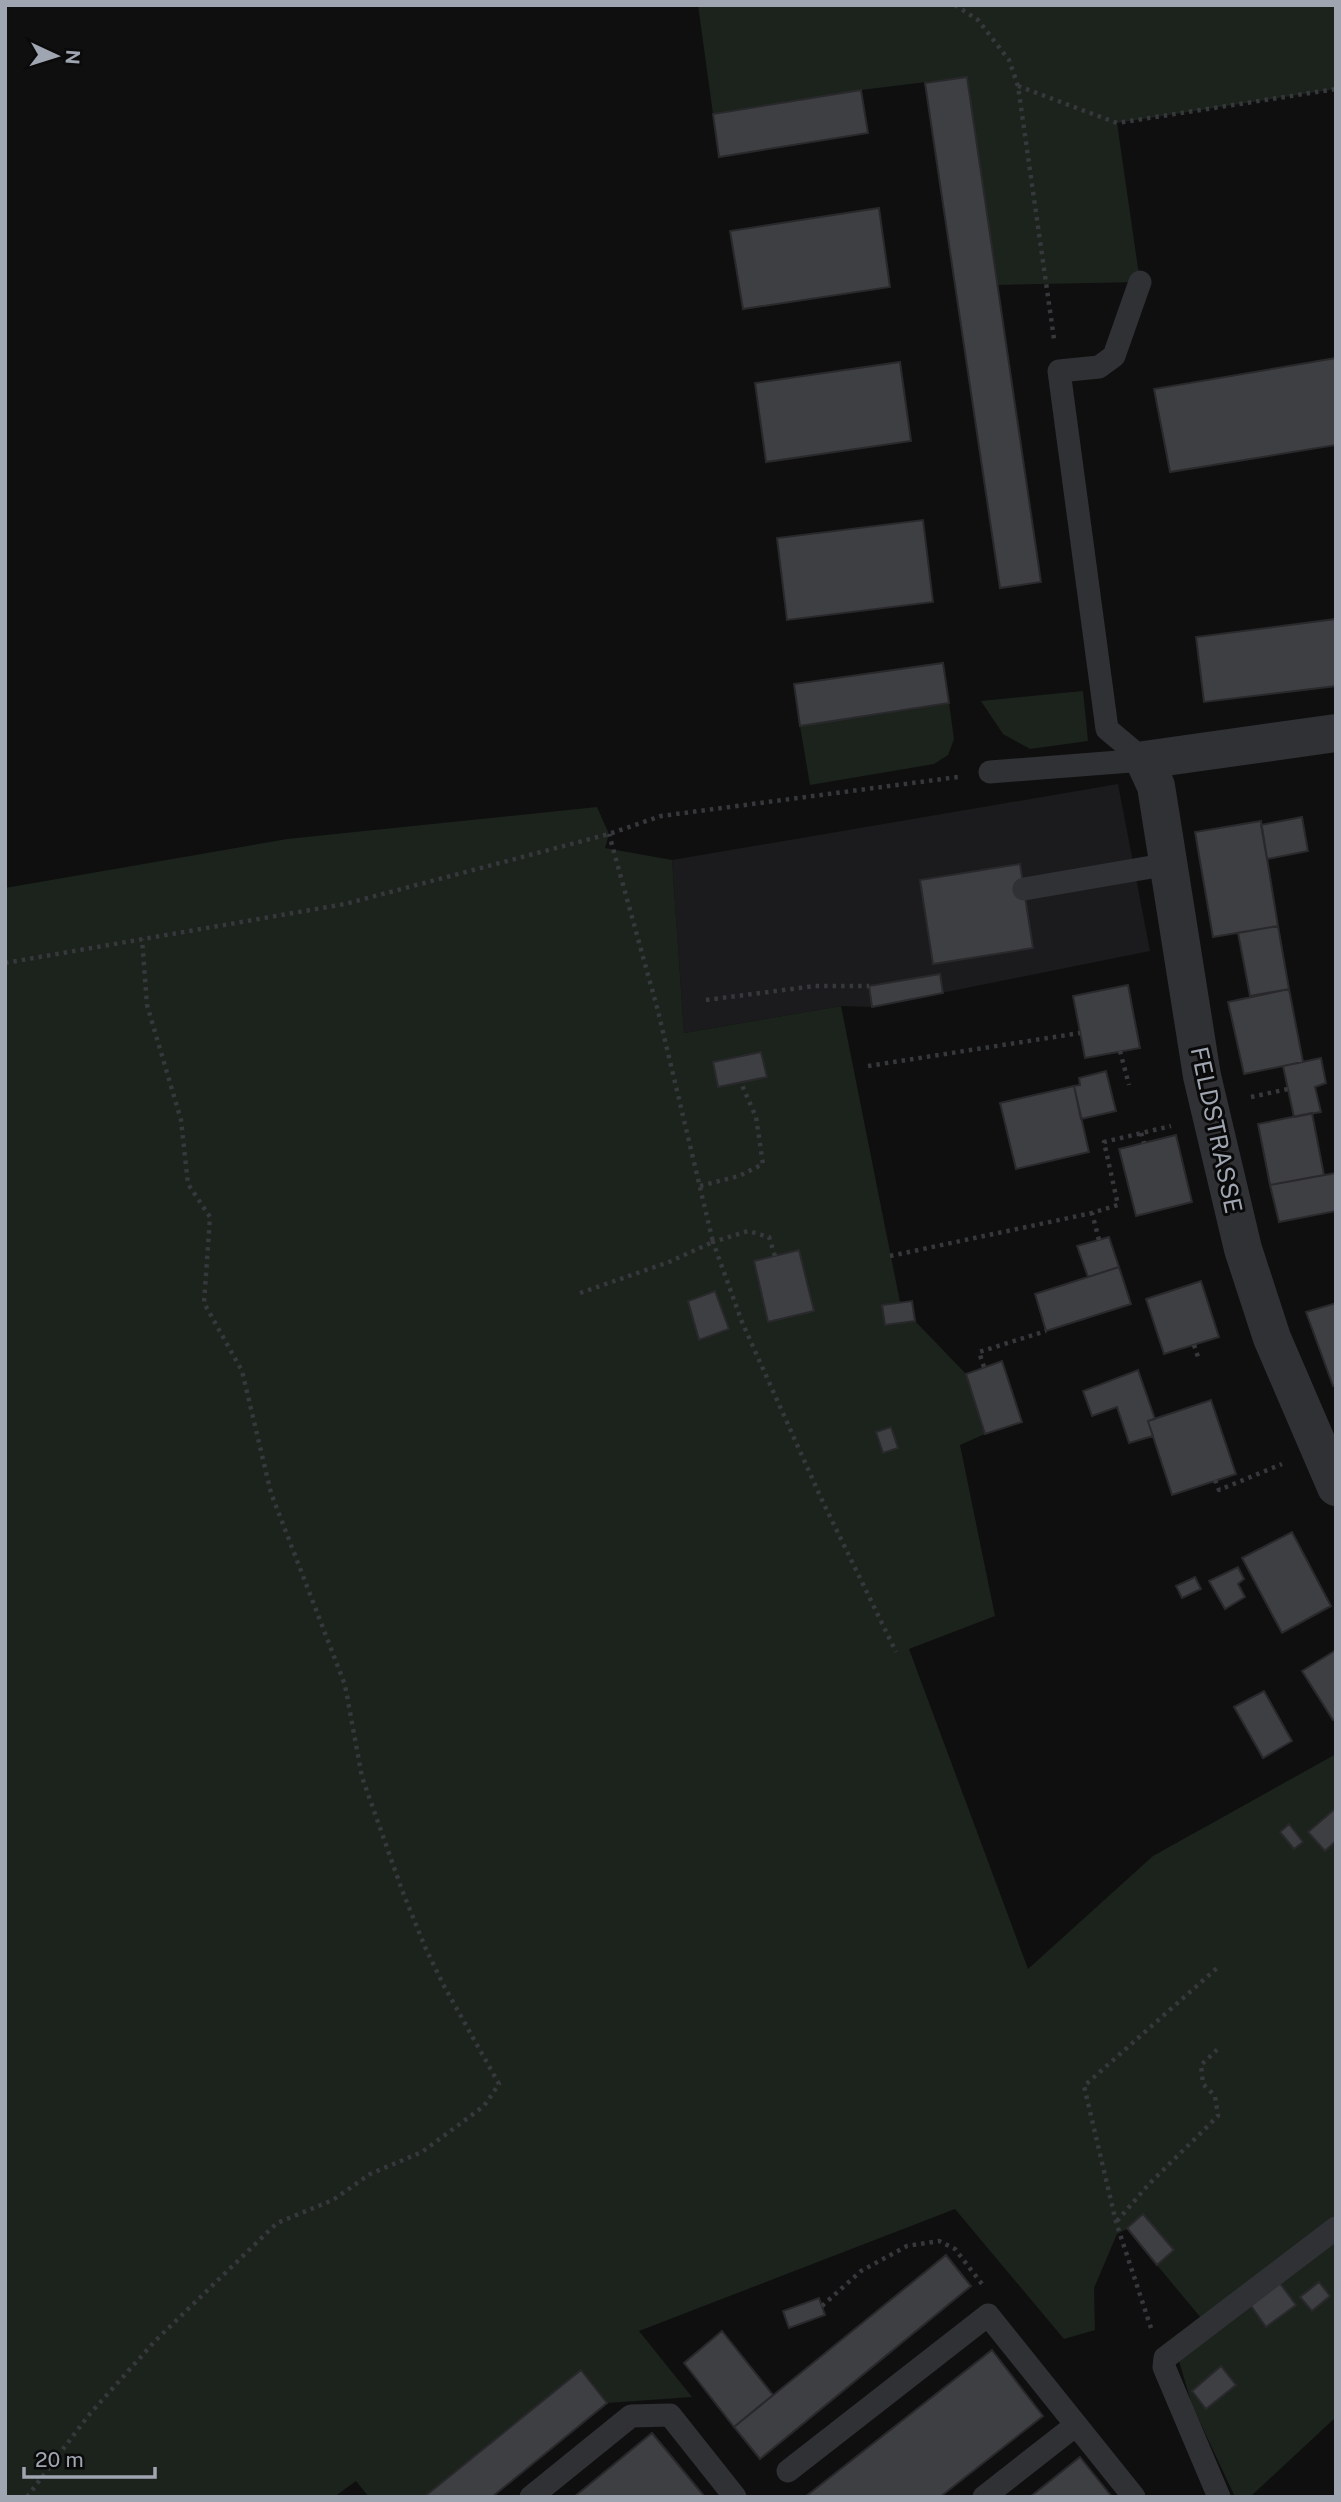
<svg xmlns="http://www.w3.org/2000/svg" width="1341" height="2502" viewBox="0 0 1341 2502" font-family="'Public Sans',sans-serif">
<rect width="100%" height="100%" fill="#0f0f10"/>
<path fill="#1b1b1d" d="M1118,784l32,167 -278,56 -31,-1 -157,27 -12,-173z"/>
<path fill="#1b231c" d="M698,5h638v84l-219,34 23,159 -142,3 -31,-208 -106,13 -148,24z
M1083,691l5,50 -58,8 -27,-15 -22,-33z
M949,703l5,36 -6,16 -14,9 -124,21 -10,-59z
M597,807l12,27 -4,14 67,12 12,173 157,-27 59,296 -18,3 3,20 30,-4 51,53 19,60 -25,11 35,171 -86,33 119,320 125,-113 183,-102v663l-86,80h-15l-43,-92 -13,-44 22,-43 -74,-89 -10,5 -23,54 1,42 -31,9 -109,-130 -316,122 53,66 -85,6 -26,-33 -157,127h-55l-13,-16 -22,16h-329v-1609l282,-49z"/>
<path fill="#3e3f43" stroke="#29292c" stroke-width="2" d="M967,77l74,505 -41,6 -75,-505z
M861,90l7,43 -149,24 -6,-43z
M879,208l11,79 -147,22 -13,-78z
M1336,358v87l-166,27 -16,-83z
M900,362l11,79 -145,21 -11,-79z
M923,520l10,82 -146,18 -10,-82z
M1336,619v67l-132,16 -8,-65z
M943,663l6,40 -149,23 -6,-42z
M1302,817l6,34 -41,8 -6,-34z
M1261,821l17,105 -65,11 -18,-105z
M1020,864l13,84 -100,16 -13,-84z
M1278,926l11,63 -39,7 -12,-63z
M940,974l3,19 -71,14 -3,-21z
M1128,985l12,63 -55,10 -12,-62z
M1289,989l14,73 -59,12 -16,-72z
M761,1052l6,25 -49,10 -5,-25z
M1321,1058l5,25 -11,4 6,25 -27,5 -11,-51z
M1106,1071l10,40 -35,8 -7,-33 6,-1 -1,-7z
M1074,1086l15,66 -73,17 -16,-66z
M1312,1113l12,62 -54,10 -12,-61z
M1176,1135l16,67 -56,14 -17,-67z
M1336,1173v38l-57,11 -9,-37z
M1109,1237l10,30 -31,10 -11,-31z
M799,1250l15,61 -46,11 -14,-61z
M1119,1267l12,37 -85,27 -11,-37z
M1201,1281l18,56 -55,17 -18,-55z
M715,1291l14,38 -30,11 -11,-39z
M912,1301l3,20 -30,4 -3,-20z
M1336,1303v82l-3,1 -27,-74z
M1002,1361l20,61 -37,12 -19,-60z
M1138,1370l17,49 -7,2 5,15 -24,7 -12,-36 -25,9 -9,-25z
M1211,1400l25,74 -64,21 -24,-74z
M891,1427l7,21 -15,5 -7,-21z
M1292,1532l39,74 -49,27 -40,-75z
M1238,1567l6,12 -6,5 7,13 -20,12 -16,-28z
M1195,1577l6,12 -19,9 -6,-12z
M1336,1650v69l-3,1 -31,-49z
M1264,1691l28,50 -29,17 -29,-51z
M1336,1808v33l-11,10 -17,-19z
M1289,1824l14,18 -9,7 -14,-17z
M1143,2214l31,36 -17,15 -30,-37z
M946,2255l25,31 -211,173 -26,-32z
M1279,2282l17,23 -30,22 -17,-24z
M1319,2282l11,14 -18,15 -12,-14z
M819,2298l6,17 -36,13 -6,-17z
M722,2331l51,64 -39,32 -50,-64z
M992,2350l51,66 -103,81h-135z
M1221,2366l15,19 -30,24 -14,-18z
M581,2370l26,33 -115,94h-68z
M652,2433l53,64h-131z
M1080,2457l32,40h-82z"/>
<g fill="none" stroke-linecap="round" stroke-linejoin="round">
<path stroke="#36383c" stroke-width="4.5" stroke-dasharray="3.5 5" stroke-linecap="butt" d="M955,5l23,15 31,40 9,26 36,253
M1018,86l99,37 219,-34
M5,963l340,-59 264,-70 52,-18 297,-39
M706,1000l109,-14h54
M1120,1051l9,34
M868,1066l212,-33
M1251,1097l37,-8
M1141,1133l3,10
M700,1186l39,-10 24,-12 -7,-47 -15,-34
M1099,1240l-7,-27 26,-8 -14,-63 67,-16
M775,1256l-6,-19 -21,-6 -35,11 29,80 79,176 75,154
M890,1256l202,-43
M580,1293l89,-31 44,-20 -55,-231 -49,-177
M1194,1345l5,15
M984,1367l-5,-15 67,-21
M1215,1480l4,10 63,-26
M1117,2221l32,-37 69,-68 -3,-20 -12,-12 -2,-19 20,-19
M822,2306l39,-35 46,-25 32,-5 16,8 27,35
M1151,2328l-35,-106 -32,-136 133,-118
M27,2497l61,-81 67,-75 122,-118 56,-23 37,-26 52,-22 62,-46 15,-22 -55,-98 -19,-39 -23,-57 -40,-113 -17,-92 -74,-192 -29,-122 -38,-68 6,-86 -22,-33 -7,-64 -34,-115 -5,-66"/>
<path stroke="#303135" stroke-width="23" d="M1140,282l-26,74 -15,11 -40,4 48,358 37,31
M990,772l154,-12
M1024,889l145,-25
M788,2471l200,-156 146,182
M531,2497l100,-81 39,-1 65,82
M984,2497l92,-72
M1219,2497l-55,-130 1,-9 171,-130"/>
<path stroke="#303135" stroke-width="38" d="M1336,733l-192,27 12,26 46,290 41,173 29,89 64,149"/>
</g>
<g text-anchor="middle" stroke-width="6" stroke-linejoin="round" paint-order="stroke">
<g font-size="24" fill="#a0a6b1" stroke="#0a0a0b">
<text transform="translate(1216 1130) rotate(78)" y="8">FELDSTRASSE</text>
</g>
</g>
<rect width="1341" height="2502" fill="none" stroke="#a0a6b1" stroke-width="14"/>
<g transform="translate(56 56) rotate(94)" stroke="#0a0a0b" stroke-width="5" paint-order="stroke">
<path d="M0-5L12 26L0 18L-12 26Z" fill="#a0a6b1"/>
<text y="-10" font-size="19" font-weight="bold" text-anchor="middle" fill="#a0a6b1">N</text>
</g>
<path d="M24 2467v10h131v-10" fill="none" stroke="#a0a6b1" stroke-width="3.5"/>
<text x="35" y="2467" font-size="21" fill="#a0a6b1" stroke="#0a0a0b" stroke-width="5" paint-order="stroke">20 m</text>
</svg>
